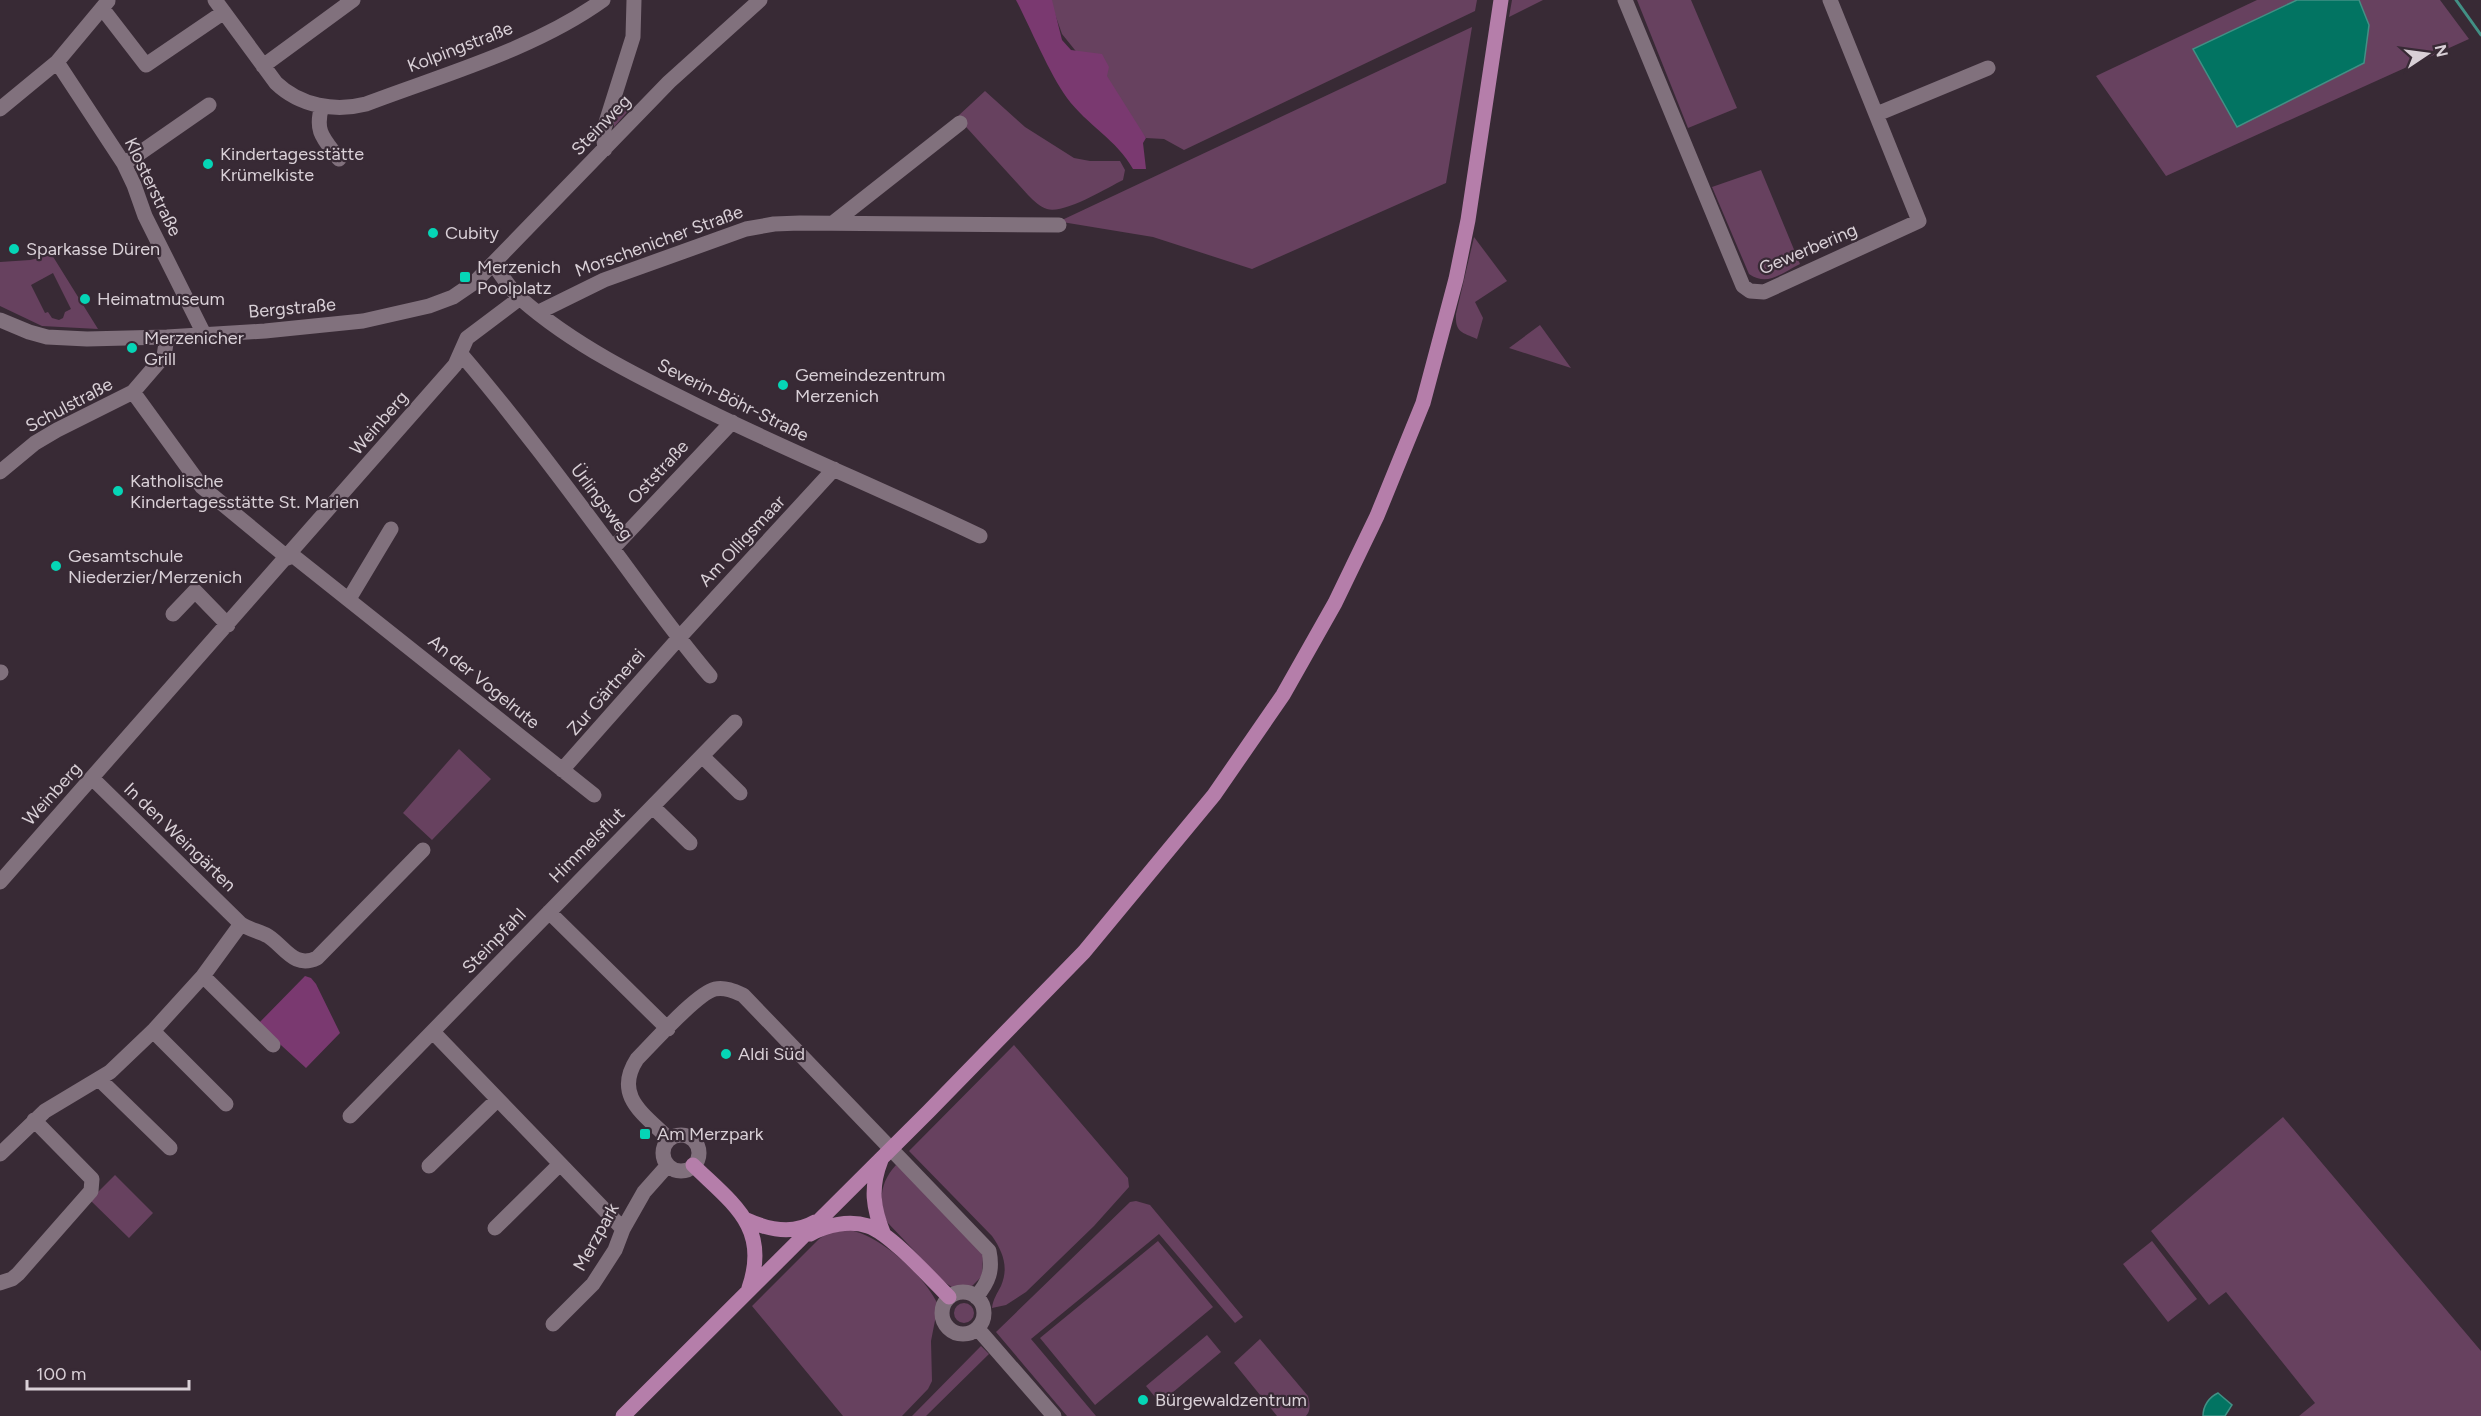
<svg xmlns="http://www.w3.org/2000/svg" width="2481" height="1416" viewBox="0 0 2481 1416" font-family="Figtree,sans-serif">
<rect width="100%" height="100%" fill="#382a35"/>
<path fill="#67415f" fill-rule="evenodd" d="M1050,0h427l-2,11 -291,139 -20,-11 -18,-1 -84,-104z
M1512,0h31l-34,17z
M1637,0h54l46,108 -49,20z
M2257,0h40l-103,49 175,-24 -10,-25h81l29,39 -303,137 -70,-100z
M1472,27l-26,156 -194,86 -99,-32 -91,-15v-2z
M985,91l40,36 49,31 16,3h30l5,9 -2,10c-16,8 -58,34 -76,29 -7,-2 -13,-8 -19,-14l-71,-78z
M621,97l8,13 -15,17v-8z
M1761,170l39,94c-19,9 -32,23 -51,10l-37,-87z
M1474,237l33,44 -32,21 8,16 -6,21c-16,-7 -22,-7 -21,-25z
M52,255l46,74 -56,-3 -42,-20v-44l30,-2zM53,273l18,36 -6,3 -2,6 -4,2 -7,-2 -4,-6 -3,1 -14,-28z
M1540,325l31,43 -62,-20z
M459,749l32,30 -59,61 -29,-27z
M1014,1045l114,133 1,9 -35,39 -68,66 -20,13 -14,3c1,-9 5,-14 9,-22 8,-19 2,-34 -9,-50l-83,-85z
M2283,1117l198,234v65h-182l16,-13 -89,-111 -17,13 -58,-74z
M896,1165l34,31 49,53 4,7 -1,20 -12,12h-17l-10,-7 -56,-59c-9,-20 -7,-40 9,-57z
M115,1175l38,38 -24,25 -39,-38z
M1136,1201l14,4 93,112 -8,6 -76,-89 -128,105 65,77h-29l-71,-84 134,-130z
M849,1230c31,5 76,46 89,75l-7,36 1,40 -4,8 -26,27h-59l-91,-110 67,-67 9,-6z
M1158,1241l55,66 -118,98 -55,-67z
M2152,1241l45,58 -29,23 -45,-58z
M954 1313a10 10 0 1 1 20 0a10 10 0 1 1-20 0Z
M1207,1335l14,17 -61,51 -14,-17z
M1260,1339l48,57c2,7 3,15 -2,20h-29l-43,-53z
M981,1346l8,8 -63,62h-14z"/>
<path fill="#7a3970" d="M1016,0h36l10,40 9,10 31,4 7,13 -2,9 39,62 -3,5 3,26h-13c-16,-29 -46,-44 -66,-71 -18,-25 -36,-69 -51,-98z
M305,976l6,2 5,6 24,49 -34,35 -48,-44z"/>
<path fill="#027462" stroke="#429085" stroke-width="1.5" d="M2297,0h62l10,25 -5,38 -127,64 -44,-78z
M2218,1393l14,12 -7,11h-22c0,-10 6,-19 15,-23z"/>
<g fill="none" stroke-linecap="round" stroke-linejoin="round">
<path stroke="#429085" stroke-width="3" d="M2456,0l25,35"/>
<path stroke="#81717d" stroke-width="15" d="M215,0l61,83c24,23 59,29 90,21 79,-30 169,-55 237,-104
M1625,0l118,286 7,5 14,1 155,-71 -89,-221
M102,8l44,57 78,-53
M57,62l67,102 10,21 11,31 59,118
M263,66l90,-66
M322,106c-8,26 2,33 17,53
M0,109l57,-47 51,-61
M1877,114l111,-46
M605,149l-2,-17 30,-95 1,-37
M124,164l85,-59
M833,223l127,-100
M493,264c9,11 17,26 28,35 57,50 128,83 195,116 87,42 176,79 264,121
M539,312l65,-32 142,-51 28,-5 26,-1 259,2
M0,320l29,12 18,5 40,2 80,-2 98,-6 98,-10 66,-15 24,-9 22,-15 194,-200 91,-82
M461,354c53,62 103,129 152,195 32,43 62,86 97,127
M133,392l69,95 86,71
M0,472l35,-29 22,-13 76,-38 31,-36 3,-19
M613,548l119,-126
M291,554l303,241
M349,599l42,-70
M173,614l22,-23 33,34
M0,673l1,-1
M702,756l38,37
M562,770l116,-131 156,-170
M653,807l37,36
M0,882l455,-517 12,-27 53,-40
M549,912l119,117
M241,924c9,6 18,7 27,12 17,11 26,33 49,22l106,-108
M203,976l70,69
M153,1031l73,73
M433,1032l190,197
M100,1080l70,68
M350,1116l385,-394
M663 1153a18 18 0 1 1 36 0a18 18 0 1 1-36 0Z
M669,1139c-25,-25 -56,-43 -32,-80 16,-16 60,-66 78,-70 10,-2 19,2 28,6l246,256c4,19 0,31 -13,46
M0,1154l45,-43 65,-39 43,-41 50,-55 38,-52 -149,-146
M429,1166l68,-66
M495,1228l64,-63
M0,1283l12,-4 6,-5 73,-83 1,-12 -58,-59
M942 1313a21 21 0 1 1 42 0a21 21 0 1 1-42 0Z
M553,1324l40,-40 22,-34 8,-21 21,-37 24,-27
M978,1329l76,87"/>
<path stroke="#b57eaa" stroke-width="15" d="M881,1160c-11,28 -8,48 3,75
M693,1165c40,39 77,62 56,123
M747,1220c22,10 46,15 68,2
M810,1234c17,-9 39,-14 58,-8 22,7 64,54 81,71
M623,1416l306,-305 155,-159 130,-157 69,-100 52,-92 42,-87 46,-113 33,-124 12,-59 33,-220"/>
</g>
<g fill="#05d5b6" stroke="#382a35" stroke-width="2">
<circle cx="208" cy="164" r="6"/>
<circle cx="433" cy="233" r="6"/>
<circle cx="14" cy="249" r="6"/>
<rect x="459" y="271" width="12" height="12" rx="3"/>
<circle cx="85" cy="299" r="6"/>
<circle cx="132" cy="348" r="6"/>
<circle cx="783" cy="385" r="6"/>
<circle cx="118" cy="491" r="6"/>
<circle cx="56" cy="566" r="6"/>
<circle cx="726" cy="1054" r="6"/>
<rect x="639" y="1128" width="12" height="12" rx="3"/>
<circle cx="1143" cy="1400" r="6"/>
</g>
<g text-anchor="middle" stroke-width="4.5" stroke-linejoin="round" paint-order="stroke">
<g font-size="18" fill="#d9d0d7" stroke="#382a35">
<text transform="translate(460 47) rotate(-21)" y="6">Kolpingstraße</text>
<text transform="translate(601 125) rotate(-46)" y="6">Steinweg</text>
<text transform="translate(153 187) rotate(64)" y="6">Klosterstraße</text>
<text transform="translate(659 241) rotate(-20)" y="6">Morschenicher Straße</text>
<text transform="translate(1808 249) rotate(-23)" y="6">Gewerbering</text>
<text transform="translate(292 308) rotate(-5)" y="6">Bergstraße</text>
<text transform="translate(733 400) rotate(26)" y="6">Severin-Böhr-Straße</text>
<text transform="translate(69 405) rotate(-28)" y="6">Schulstraße</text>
<text transform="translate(379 423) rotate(-49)" y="6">Weinberg</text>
<text transform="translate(658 472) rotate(-47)" y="6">Oststraße</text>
<text transform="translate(602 502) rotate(53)" y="6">Ürlingsweg</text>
<text transform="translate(742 541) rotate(-47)" y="6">Am Olligsmaar</text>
<text transform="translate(484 682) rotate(39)" y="6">An der Vogelrute</text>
<text transform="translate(606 692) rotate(-49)" y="6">Zur Gärtnerei</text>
<text transform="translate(52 794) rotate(-48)" y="6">Weinberg</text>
<text transform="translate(180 837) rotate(44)" y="6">In den Weingärten</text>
<text transform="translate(587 845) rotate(-45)" y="6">Himmelsflut</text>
<text transform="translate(494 941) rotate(-46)" y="6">Steinpfahl</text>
<text transform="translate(596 1237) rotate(-61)" y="6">Merzpark</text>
</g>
<g font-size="18" fill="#d9d0d7" stroke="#382a35" text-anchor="start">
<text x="220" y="160">Kindertagesstätte<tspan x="220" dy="21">Krümelkiste</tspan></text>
<text x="445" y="239">Cubity</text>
<text x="26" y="255">Sparkasse Düren</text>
<text x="477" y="273">Merzenich<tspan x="477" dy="21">Poolplatz</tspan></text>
<text x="97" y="305">Heimatmuseum</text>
<text x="144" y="344">Merzenicher<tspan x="144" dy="21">Grill</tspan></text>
<text x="795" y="381">Gemeindezentrum<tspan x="795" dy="21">Merzenich</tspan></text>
<text x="130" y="487">Katholische<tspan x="130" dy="21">Kindertagesstätte St. Marien</tspan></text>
<text x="68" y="562">Gesamtschule<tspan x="68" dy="21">Niederzier/Merzenich</tspan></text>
<text x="738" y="1060">Aldi Süd</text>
<text x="657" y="1140">Am Merzpark</text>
<text x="1155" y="1406">Bürgewaldzentrum</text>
</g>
</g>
<g transform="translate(2427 54) rotate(77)" stroke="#382a35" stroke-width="4.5" paint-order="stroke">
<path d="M0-4.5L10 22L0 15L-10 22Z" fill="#d9d0d7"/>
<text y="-9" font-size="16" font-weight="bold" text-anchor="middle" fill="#d9d0d7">N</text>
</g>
<path d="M27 1380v9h162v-9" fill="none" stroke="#d9d0d7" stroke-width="3"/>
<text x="36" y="1380" font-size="18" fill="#d9d0d7" stroke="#382a35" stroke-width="4.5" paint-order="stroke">100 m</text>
</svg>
